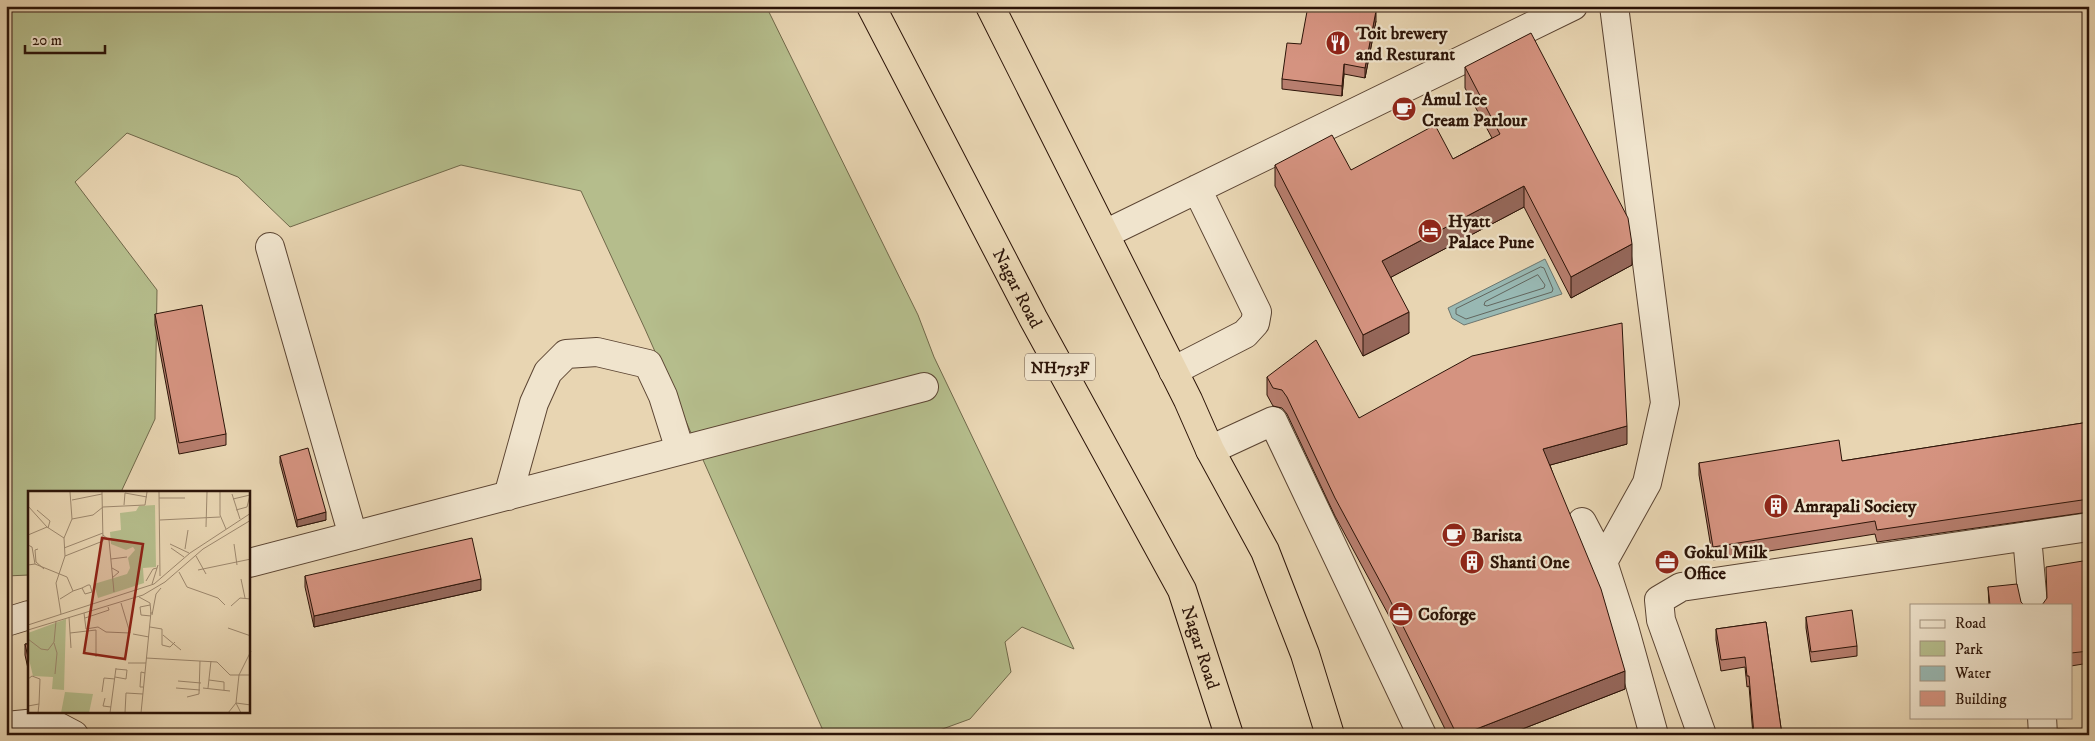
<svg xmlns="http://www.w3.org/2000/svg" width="2095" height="741" viewBox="0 0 2095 741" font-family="'IM FELL DW Pica',serif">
<rect width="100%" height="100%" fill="#e8d5b2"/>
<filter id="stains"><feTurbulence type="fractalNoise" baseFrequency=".004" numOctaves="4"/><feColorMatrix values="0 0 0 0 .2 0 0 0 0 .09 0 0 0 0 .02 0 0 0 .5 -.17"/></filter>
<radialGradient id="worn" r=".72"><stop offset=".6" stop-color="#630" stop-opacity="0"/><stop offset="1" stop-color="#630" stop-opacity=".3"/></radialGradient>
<path fill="#b5bd8c" stroke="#70684a" d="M6,6h760l152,309 16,42 140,292 -52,-22 -17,15 6,30 -41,47 -44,16h-101l-180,-406 -64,-138 -120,-26 -171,62 -52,-50 -111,-44 -52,49 82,108 -2,129 -34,73h-92v83l-23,1z"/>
<path fill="#98b8b3" stroke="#6d766f" d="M1545,259l17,35 -98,31 -12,-7 -4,-10z"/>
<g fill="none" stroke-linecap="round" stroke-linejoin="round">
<path stroke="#62665e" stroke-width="1" d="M1541,267l3,1 9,21 -1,3 -86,27 -10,-5v-5z
M1538,275l7,10 -1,3 -57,18 -3,-1 1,-3z"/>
<defs>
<path id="minor" d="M1614,6l51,397 -18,80 -44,79 21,65 30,108
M1105,234l468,-228
M270,247l83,289
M1173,371l72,-37 10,-11 2,-11 -60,-123
M1210,450l63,-29 149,314
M508,496l26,-93 14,-31 18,-18 31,-2 51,12 15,32 17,54
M1582,522l21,40
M2027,536l6,69
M249,563l675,-176
M6,622l23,-7
M2042,717l1,18
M6,726l31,-3 18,2 19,10
M1702,735l-41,-115 -2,-20 22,-13 408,-60"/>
<g id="highway">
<path id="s1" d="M871,6l162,312 149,272 47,145"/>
<path d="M990,6l198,394 22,50 55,101 40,103 25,81"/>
</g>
</defs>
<use href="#minor" stroke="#5b4432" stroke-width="30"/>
<use href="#highway" stroke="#2c1408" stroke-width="30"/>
<use href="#minor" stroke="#f0e4cd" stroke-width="28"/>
<use href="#highway" stroke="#e8d5b2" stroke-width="28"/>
</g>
<path fill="#b77e6e" stroke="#2c1408" d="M1376,21l-11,57 -21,-4 -2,22 -60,-7v-10l19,-35z
M1465,67l167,198 -61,33 -47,-91 -133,70 18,56 -46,23 -88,-170v-21l76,5 102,-11 39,-21 -27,-50z
M155,314l71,120v11l-47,9 -24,-129z
M1267,377l92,41 268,26 -77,21 75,224 -118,46h-59l-60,-121 -53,-98 -48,-102 -5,-6 -9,-2 -6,-11z
M2089,422v90l-212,30 -2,-8 -162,26 -14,-85v-12l143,-2z
M280,456l46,64 -29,7 -17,-64z
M2089,560v103l-18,3v-61z
M305,576l176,14 -167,37 -9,-40z
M1988,587l33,15 3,3h-35z
M1806,617l51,29v10l-46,6 -5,-34z
M1766,622l16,113h-29l-4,-49 -2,1 -2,-20 -24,4 -5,-31v-11z
M25,644h4v29l-4,-18z"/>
<path fill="#95675a" stroke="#2c1408" d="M1376,11v10l-11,57v-10z
M1344,64v10l-2,22v-10z
M1524,186v21l-142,75v-21z
M1632,244v21l-61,33v-21z
M1409,312v21l-46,23v-21z
M1627,426v18l-84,23v-18z
M326,512v8l-29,7v-7z
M481,579v11l-167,37v-11z
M1625,671v18l-118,46h-46z"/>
<path fill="#d59380" stroke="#2c1408" d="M1308,6h42l26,5 -11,57 -21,-4 -2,22 -60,-7 5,-36 14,1z
M1531,33l97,185 4,26 -61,33 -47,-91 -142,75 27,51 -46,23 -88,-170 57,-30 19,35 84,-45 18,34 47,-25 -35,-67z
M202,305l24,129 -47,9 -24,-129z
M1622,323l5,103 -84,23 58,140 24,82 -164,64h-4l-69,-139 -53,-98 -48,-101 -5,-7 -9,-2 -6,-11 49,-37 43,78 113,-62z
M2089,422v77l-212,31 -2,-9 -162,26 -14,-84 140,-23 3,21z
M308,448l18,64 -29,8 -17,-64z
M472,538l9,41 -167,37 -9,-40z
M2089,560v91l-18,2v-48h-29l5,-7 -1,-31z
M2017,584l4,18 3,3h-34l-2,-18z
M1852,610l5,36 -46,6 -5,-35z
M1766,622l16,113h-28l-5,-59h-2l-2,-19 -24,3 -5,-31z
M25,644h4v18z
M2058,729l31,1v5h-31z"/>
<defs>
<symbol id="restaurant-disc" viewBox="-11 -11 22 22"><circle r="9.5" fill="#8f2418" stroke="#f0e4cd"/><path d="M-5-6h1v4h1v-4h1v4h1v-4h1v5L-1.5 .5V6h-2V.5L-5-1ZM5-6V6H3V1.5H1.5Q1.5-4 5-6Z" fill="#fff"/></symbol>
<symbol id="cafe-disc" viewBox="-11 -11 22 22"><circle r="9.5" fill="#8f2418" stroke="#f0e4cd"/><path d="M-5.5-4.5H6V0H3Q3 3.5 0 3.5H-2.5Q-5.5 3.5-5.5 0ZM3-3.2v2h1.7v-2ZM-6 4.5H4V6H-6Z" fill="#fff"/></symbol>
<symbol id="hotel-disc" viewBox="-11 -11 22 22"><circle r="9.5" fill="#8f2418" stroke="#f0e4cd"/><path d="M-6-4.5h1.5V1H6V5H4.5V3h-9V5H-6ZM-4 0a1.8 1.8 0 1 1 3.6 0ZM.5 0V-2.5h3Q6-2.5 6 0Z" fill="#fff"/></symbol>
<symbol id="building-disc" viewBox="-11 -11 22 22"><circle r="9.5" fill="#8f2418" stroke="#f0e4cd"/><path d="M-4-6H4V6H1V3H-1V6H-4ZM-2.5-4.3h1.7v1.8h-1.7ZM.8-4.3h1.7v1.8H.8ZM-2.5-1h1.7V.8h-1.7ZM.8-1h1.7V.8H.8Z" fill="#fff"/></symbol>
<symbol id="office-disc" viewBox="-11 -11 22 22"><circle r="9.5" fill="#8f2418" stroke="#f0e4cd"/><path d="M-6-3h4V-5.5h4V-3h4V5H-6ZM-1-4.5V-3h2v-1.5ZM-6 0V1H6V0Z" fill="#fff"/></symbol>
</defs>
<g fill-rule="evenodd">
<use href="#restaurant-disc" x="1324" y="29" width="28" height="28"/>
<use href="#cafe-disc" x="1390" y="95" width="28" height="28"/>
<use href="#hotel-disc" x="1416" y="217" width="28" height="28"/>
<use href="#building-disc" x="1762" y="492" width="28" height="28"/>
<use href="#cafe-disc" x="1440" y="521" width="28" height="28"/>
<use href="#building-disc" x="1458" y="548" width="28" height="28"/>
<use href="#office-disc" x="1653" y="548" width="28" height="28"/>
<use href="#office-disc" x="1387" y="600" width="28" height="28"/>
</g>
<g text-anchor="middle" stroke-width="4.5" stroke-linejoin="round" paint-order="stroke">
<rect fill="#f0e4cd" stroke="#675243" stroke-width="1" x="1025" y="353.5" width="70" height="27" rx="4"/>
<g font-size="16" font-weight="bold" fill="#2c1408">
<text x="1060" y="373">NH753F</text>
</g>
<g font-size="18" font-weight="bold" fill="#2c1408" stroke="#f0e4cd" text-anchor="start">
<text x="1356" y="39">Toit brewery<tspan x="1356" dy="21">and Resturant</tspan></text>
<text x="1422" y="105">Amul Ice<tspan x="1422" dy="21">Cream Parlour</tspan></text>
<text x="1448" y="227">Hyatt<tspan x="1448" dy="21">Palace Pune</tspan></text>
<text x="1794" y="512">Amrapali Society</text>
<text x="1472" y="541">Barista</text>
<text x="1684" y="558">Gokul Milk<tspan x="1684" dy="21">Office</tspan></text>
<text x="1490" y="568">Shanti One</text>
<text x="1418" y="620">Coforge</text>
</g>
<g font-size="18" fill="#2c1408" stroke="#f0e4cd">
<text dy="6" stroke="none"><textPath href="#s1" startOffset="318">Nagar Road</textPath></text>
<text dy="6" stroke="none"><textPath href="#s1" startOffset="722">Nagar Road</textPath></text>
</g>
</g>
<g transform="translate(28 491)">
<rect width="222" height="222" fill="#e8d5b2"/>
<path d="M127,14l1,62 -13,1 1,15 -46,15 -4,-14 33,-10 3,-6 -2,-10 7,-8 -2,-3 -7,3 -15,-6 -1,-12 11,-2 -1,-17 16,-2 3,-5zM38,128l-2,71 -12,-1 1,-12 -20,-1 -5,-21v-22zM37,201l28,2 -4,19h-28z" fill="#b5bd8c"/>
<path fill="none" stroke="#9d886e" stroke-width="1" d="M131,1l1,84M192,1v23l6,14M204,3l8,25M131,7h26M205,8l17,-4 -3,12 -11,3M44,9l30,-6M96,14l1,-12 22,4M0,15l19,21 17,11M9,19l13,11 -2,7M44,28l21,-4 10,-8 42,-2 2,-13M132,29l60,-3M178,36l1,-35M0,44l19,-8M75,44l6,5 5,52M142,53l19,9M206,53l3,21M0,54l4,2 3,17M36,57l39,-15M143,57l13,9M10,58l-3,1 1,12 8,7M157,58l3,-19M37,65l38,-15 -1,-49M168,65l10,18M83,68l16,-2M0,74l7,-1 32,13 6,14 9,-3 6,-3h2l2,7 -7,2 -3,-6M84,77l7,4 -7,6M170,79l53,-11M151,81l8,15 31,11 7,7M213,88l4,19M118,90l7,-12 4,-1M124,93l6,-19M111,106l11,6 1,11M32,108l13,-8M122,114l-10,2 1,8 10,1M203,115l9,-8 11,1M56,122l2,16 12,-2 8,5 24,1 -9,-30M33,123l-5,-31 9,-27 -1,-18 8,-19 -2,-27M124,124l4,-21 5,-6M41,126l2,31M57,127l24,-8 -1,-3M0,134l126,-41 36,-31 61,-40M122,136l12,2v16l8,2 5,-5M200,137l23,8M0,139l115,-35 22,-13 38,-33 48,-29M42,142l26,-3v27M105,143l16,3M135,144l18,15M0,148l13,10 7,1 6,-8 2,-21M26,152l3,10 -2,21M118,167l71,4 13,13h21M100,172h18M87,186l11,2 1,-9 -11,-1M0,188l4,-3 8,3 -1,25M181,189l15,2v8M150,190l23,2M115,196h-3l1,-15 4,1M148,197l24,2M175,197l27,3M180,197l3,-27M74,201l2,-14 11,1M159,206l12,-3 1,-33M77,207l-2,8 8,1M0,215l11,-2 -1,9M82,222l6,-45M97,222l1,-20 17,1M113,222l10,-101M200,222l8,-10 15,2M213,222l-5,-10 3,-28 12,-24"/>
<path fill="#8f2418" fill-opacity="0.15" stroke="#8f2418" stroke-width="2.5" d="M74,47l41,6 -18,115 -41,-6z"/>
<rect width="222" height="222" fill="none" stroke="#2c1408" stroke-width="2.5"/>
</g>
<rect width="2095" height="741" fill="none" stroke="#e8d5b2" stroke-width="25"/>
<rect x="8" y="8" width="2080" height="726" fill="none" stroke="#2c1408" stroke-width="2.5"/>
<rect x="12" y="12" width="2070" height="716" fill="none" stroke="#2c1408"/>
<rect x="1910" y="604" width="162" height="115" fill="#f0e4cd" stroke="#a2917e"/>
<rect x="1920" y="620" width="25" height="8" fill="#f0e4cd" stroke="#a2917e"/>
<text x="1955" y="628" font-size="15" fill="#2c1408">Road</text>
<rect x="1920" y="641" width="25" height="15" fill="#b5bd8c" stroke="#a2917e"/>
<text x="1955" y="654" font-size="15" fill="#2c1408">Park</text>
<rect x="1920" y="666" width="25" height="15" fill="#98b8b3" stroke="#a2917e"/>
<text x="1955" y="678" font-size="15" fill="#2c1408">Water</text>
<rect x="1920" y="691" width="25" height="15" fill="#d59380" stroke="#a2917e"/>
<text x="1955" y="704" font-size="15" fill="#2c1408">Building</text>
<path d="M25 45v8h80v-8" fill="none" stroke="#2c1408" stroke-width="2.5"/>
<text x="32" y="45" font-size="15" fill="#2c1408" stroke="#f0e4cd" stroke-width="4" paint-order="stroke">20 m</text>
<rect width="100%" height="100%" filter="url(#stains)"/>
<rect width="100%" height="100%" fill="url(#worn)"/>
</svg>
